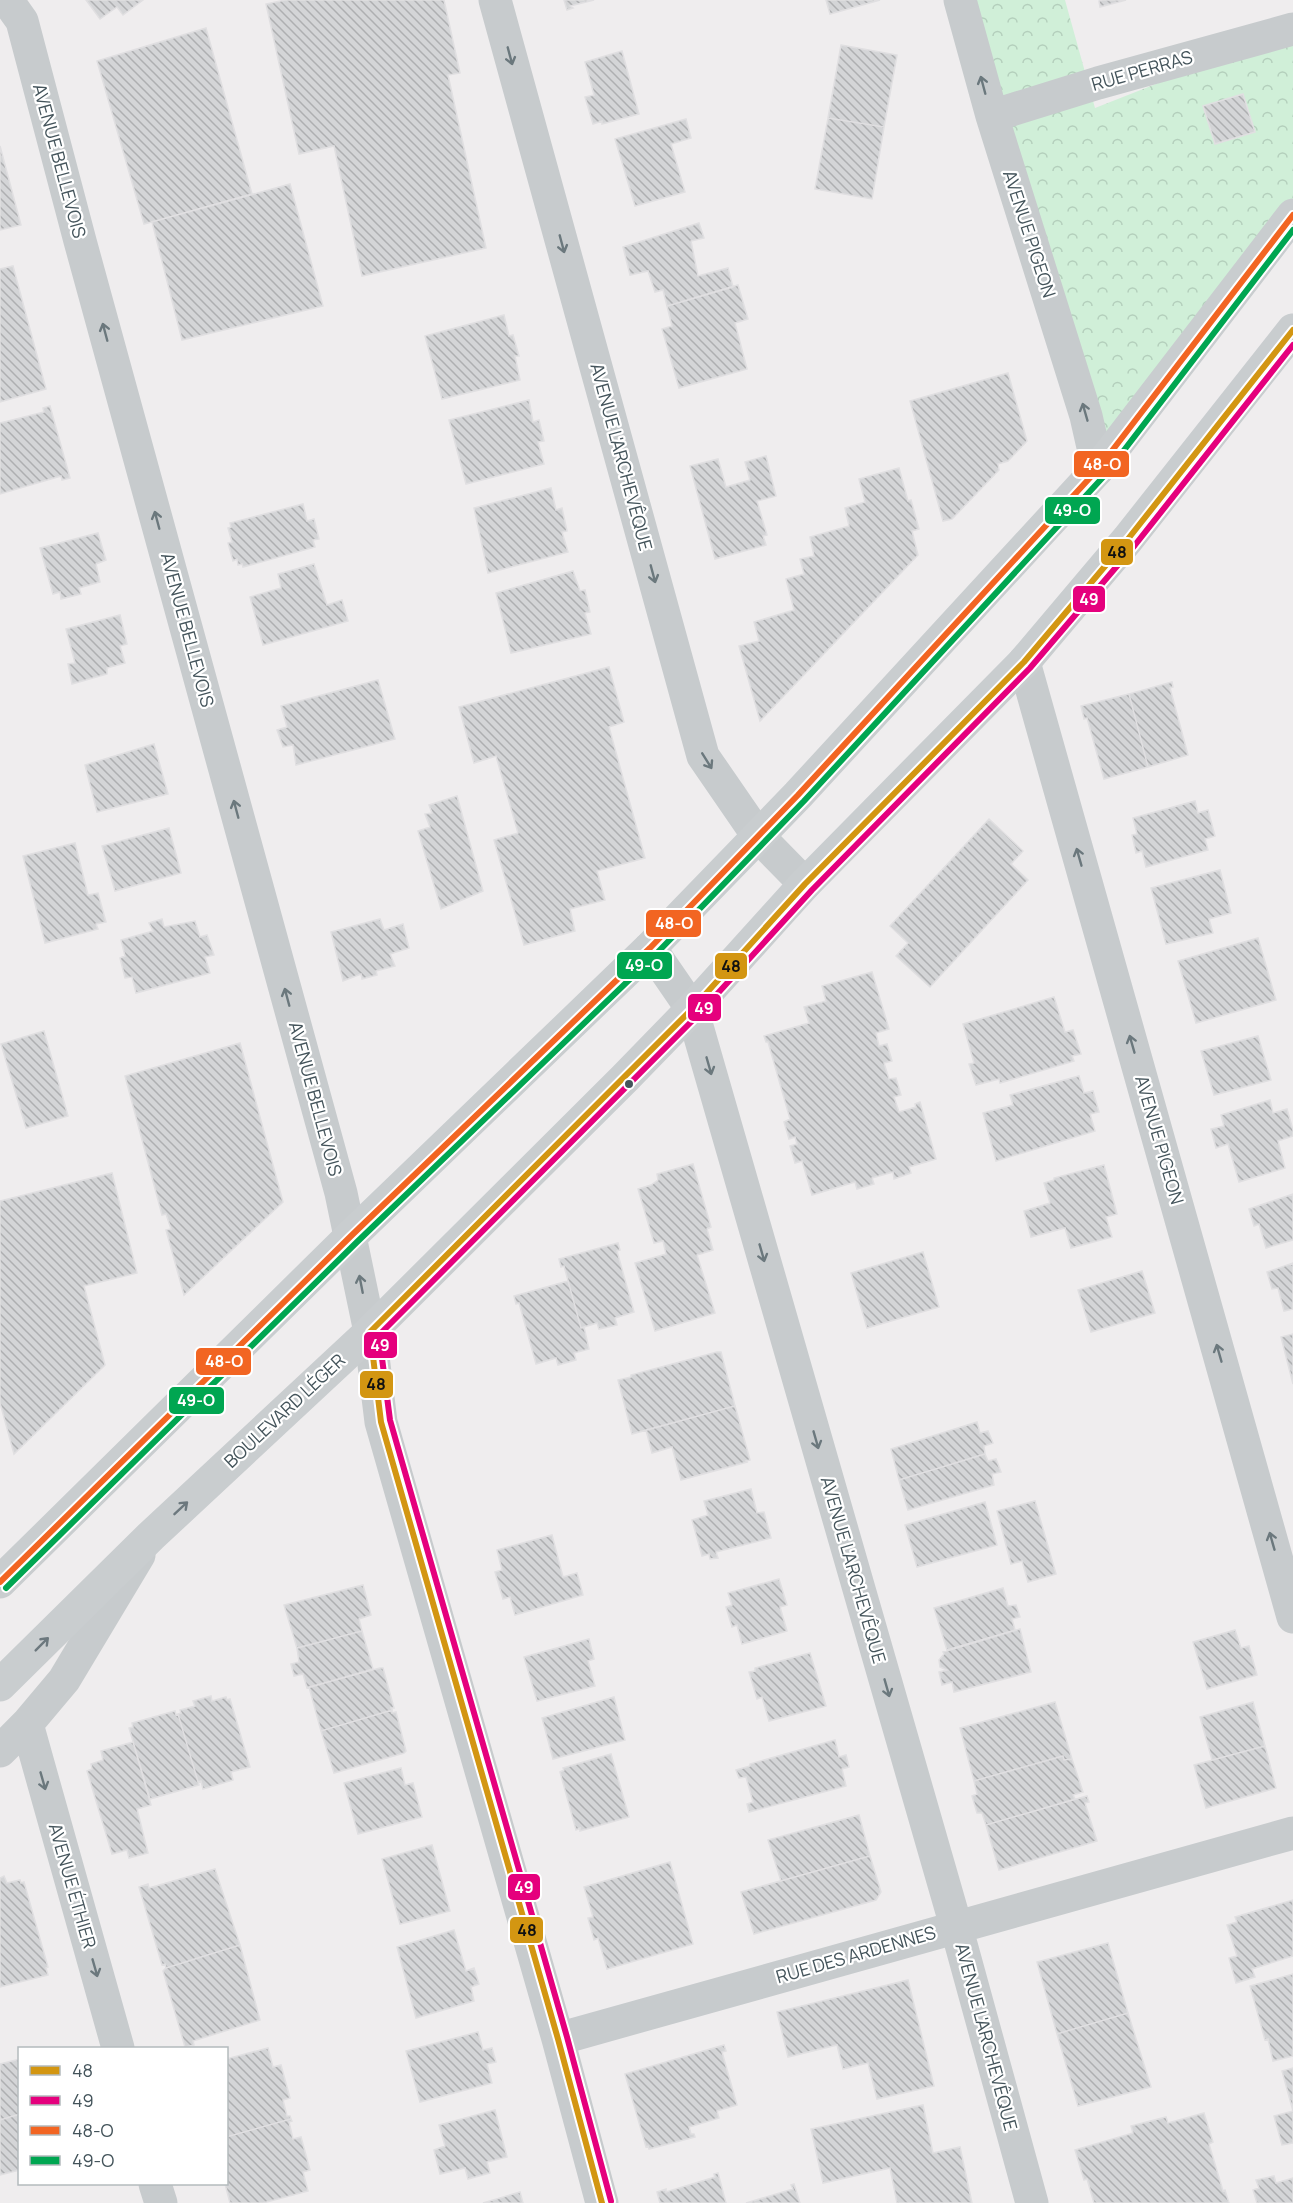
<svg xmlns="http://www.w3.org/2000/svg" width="1293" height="2203" viewBox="0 0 1293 2203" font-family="Manrope,sans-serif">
<defs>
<pattern id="park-crowns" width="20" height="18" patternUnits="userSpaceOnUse" patternTransform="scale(1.5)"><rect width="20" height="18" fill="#d0efd8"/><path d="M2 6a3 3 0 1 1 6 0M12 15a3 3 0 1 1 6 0" fill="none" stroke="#b4cfbc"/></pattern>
<pattern id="building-back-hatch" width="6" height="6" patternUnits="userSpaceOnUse" patternTransform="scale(1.5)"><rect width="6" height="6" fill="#d4d5d7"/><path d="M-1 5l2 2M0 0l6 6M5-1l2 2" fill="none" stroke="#aeafb1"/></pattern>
</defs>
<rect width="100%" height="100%" fill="#efedee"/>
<path fill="url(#park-crowns)" d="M964,0h101l30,108 198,-78v185l-195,254z"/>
<path fill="url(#building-back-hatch)" stroke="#e0dfe1" stroke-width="1.5" d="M86,0h57l-20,15 -6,-8 -17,12z
M285,0h159l16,73 -12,2 38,173 -124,28 -28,-130 -35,8 -33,-150z
M564,0h30l-24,6 3,2 -6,2z
M826,0h54l-50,14z
M1102,0h24l-26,7 -1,-6z
M206,28l46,166 -108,30 -47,-163z
M841,45l56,10 -13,72 -56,-9z
M622,51l17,63 -37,10v-3l-9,3 -8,-27 9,-2 -9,-33z
M1243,94l12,38 -40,12 -12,-38z
M828,118l56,9 -12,72 -57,-10z
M686,119l5,19 -20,6 14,48 -50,14 -20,-67z
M0,146l21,79 -21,5z
M290,184l33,122 -141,34 -30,-118z
M699,223l5,15 -13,3 7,35 30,-8 5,19 -66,19 -4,-16 -8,2 -7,-21 -18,4 -7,-28z
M13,266l33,123 -46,13v-133z
M738,285l10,34 -13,4 12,46 -68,19 -17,-59 10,-3 -5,-20z
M504,315l5,21 4,-1 6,21h-4l5,24 -78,19 -17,-63z
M1008,373l19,68 -19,20 -10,3 1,6 -47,49 -9,2 -33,-120z
M529,400l4,22 6,-2 5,21 -6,1 6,22 -78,20 -17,-64z
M50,406l20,72 -8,2 -1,-4 -61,18v-71l44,-11 -1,-4z
M766,456l10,40 -19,5 10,34 -4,1 3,9 -51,14 -25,-93 28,-7 8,28 24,-7 -5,-18z
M899,468l9,33 3,-1 8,29 -7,2 6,24 -158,166 -21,-75 20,-5 -5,-19 40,-12 -8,-31 18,-5 -4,-15 14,-3 -4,-19 39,-11 -4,-18 20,-6 -6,-23z
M551,488l5,22 6,-2 5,23 -5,1 6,20 -80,21 -14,-65z
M303,504l4,17 7,-2 5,20 -6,1 2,7 -72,20 -1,-3 -4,1 -1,-6 -4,2 -5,-18 4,-1 -4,-14 3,-1 -1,-4z
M98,533l8,27 -10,4 4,18 -21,6 2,6 -20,5 -1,-7 -7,2 -13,-46z
M314,564l13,41 15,-5 6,21 -85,24 -13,-48 31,-9 -3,-14z
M573,571l7,20 5,-1 5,22 -5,1 6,21 -80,19 -15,-60z
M120,615l7,29 -7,2 5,17 -18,5v6l-35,10 -4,-20 7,-1 -9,-34z
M609,667l15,55 -15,5 36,131 -48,13 8,29 -35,9 5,22 -51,14 -30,-105 24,-7 -22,-77 -22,7 -15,-56z
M378,680l17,59 -99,26 -3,-20 -10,2 -6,-17 10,-3 -6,-21z
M1172,682l1,5 -3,1 18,67 -40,12 -19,-73z
M1129,694l19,73 -44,12 -17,-61 -3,1 -3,-13z
M154,744l14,50 -71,18 -12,-47z
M457,796l26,95 -42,18 -23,-78 12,-4 -5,-13 7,-1 -3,-8z
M1195,801l3,12 10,-3 7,26 -10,3 3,11 -62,17 -4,-16 -6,2 -4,-18 5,-1 -4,-16z
M989,819l34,32 -12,13 17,16 -98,107 -34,-31 12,-13 -18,-17z
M169,828l12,45 -66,18 -13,-45z
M75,843l13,52 10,-2 8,29 -10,2 2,5 -53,14 -22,-87z
M1220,870l11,43 -22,6 4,14 -47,11 -15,-56z
M162,919l2,8 31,-6 5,16 7,-2 7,20 -9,2 5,16 -74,20 -4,-16 -7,1 -5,-20 5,-2 -4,-16 32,-9 -4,-8z
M380,919l4,11 19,-6 6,24 -19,6 5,12 -19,5 1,4 -15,4 -1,-5 -18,7 -12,-49z
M1258,938l18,62 -80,23 -18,-62z
M872,972l17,57 -13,4 3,13 8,-2 5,17 -8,2 5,16 7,-1 5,17 -7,2 5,15 17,-5 -1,-3 5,-2 16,57 -27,8 2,6 -17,6 -1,-7 -21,6 2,6 -17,5 -2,-7 -43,13 -10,-34 -7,2 -5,-17 7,-2 -2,-7 -6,2 -5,-17 6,-3 -22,-77h-2l-2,-6 45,-13 -5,-16 22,-6 -4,-15z
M1054,997l11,35 8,-2 8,24 -9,2 2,5 -74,22 -1,-4 -23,6 -7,-21 5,-1 -11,-39z
M44,1031l24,85 -42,12 -25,-84z
M1258,1036l13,44 -57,15 -13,-44z
M240,1043l43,159 -99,93 -18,-65 5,-1 -5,-15 -4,1 -37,-139z
M1079,1076l5,17 9,-2 6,21 -9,2 5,17 -99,30 -13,-48 30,-8 -3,-10z
M1270,1100l3,13 14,-4 6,21v6l-15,5 7,27 -46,14 -11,-38 -12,4 -5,-19 13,-3 -3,-11z
M693,1164l18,63 -4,2 6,21 -16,5 18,58 -60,18 -20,-68 31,-9 -3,-13 -9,2 -16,-54 13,-4 7,-5 -1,-6z
M1104,1165l13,49 -11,3 6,20 -41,11 -6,-20 -34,9 -7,-26 26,-8 -6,-20 10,-3v-2z
M112,1173l25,100 -53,13 21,79 -91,89 -14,-51v-202z
M1293,1194v46l-27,8 -7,-24 -5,2 -5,-17z
M618,1243l2,7 -3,1 17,61 -19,6 2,7 -18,4 -2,-6 -16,5 -17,-62 -3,1 -2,-8z
M923,1252l16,55 -72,21 -16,-55z
M1293,1263v46l-9,2 -6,-23 -6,1 -5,-17z
M1142,1271l13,42 -64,19 -13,-42z
M568,1281l13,47 3,-1 5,22 -15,4 2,7 -18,5 -2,-7 -20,6 -17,-61 -3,1 -2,-8z
M1293,1334v50l-12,-47z
M717,1352h4l14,54 -103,28 -14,-54 13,-3v-2z
M735,1406l15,54 -4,1 1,1 -66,18 -9,-33 -20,6 -6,-23z
M977,1422l3,11 8,-2 5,12 -9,3 1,8 -86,26 -8,-31z
M985,1454l3,7 8,-2 5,13 -9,2 2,11 -86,25 -9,-30z
M751,1489l6,24 7,-1 7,26 -55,14 2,6 -8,1 -1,-5 -7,2 -10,-36 16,-5 -4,-14z
M1035,1501l21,73 -28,8 -6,-21 -11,3 -14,-53z
M985,1502l12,43 -80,22 -12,-42z
M552,1535l11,42 14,-4 6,22 -68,20 -5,-18 -7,2 -8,-27 7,-2 -5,-20z
M779,1579l8,26 -7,2 7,24 -45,13 -5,-19 -5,2 -6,-20 6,-2 -4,-12z
M363,1585l8,30 -12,4 3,12 -65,17 -13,-43z
M1003,1588l5,18 8,-1 4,12 -8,2 3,11 -68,20 -13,-42z
M1020,1629l11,43 -77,20 -2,-10 -10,3 -3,-13 8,-2 -7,-3 -1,-7 5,-6 -1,-2z
M1235,1630l6,18 8,-2 8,29 -50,14 -14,-47z
M362,1631l11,38 -66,19 -4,-14 -9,2 -3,-12 8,-2 -2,-14z
M589,1639l5,20 -6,2 7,25 -58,15 -13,-44z
M810,1653l16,53 -57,15 -7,-24 -5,2 -8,-27 6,-1v-3z
M380,1668h3l11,40h-3l1,2 -71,21 -12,-44z
M211,1696l1,5 14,-4 1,3 3,-1 20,68 -19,5 2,8 -30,9 -2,-8 -3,1 -20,-68 3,-1 -1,-3 15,-4 -2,-5z
M614,1697l11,43 -72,19 -11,-41z
M1055,1702l17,57 -8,1 -1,-4 -89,25 -14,-53z
M1253,1702l12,44 -53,14 -12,-43z
M392,1710v3l4,-1 10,39 -2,2 -70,20 -13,-42z
M175,1711l1,4 2,-1 21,71 -49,14 -21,-71 4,-1 -1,-4z
M835,1740l4,17 7,-2 3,12 -7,2 4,17 -97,26 -2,-8 6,-2 -7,-25 -7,1 -3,-8 14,-4v-2z
M133,1742l18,63 -14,4 11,44 -19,5 -2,-8 -15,4 -25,-83 5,-2 -1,-5 12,-4 -2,-9z
M1265,1746l11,42 -70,20 -12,-43z
M611,1754l18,63 -49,14v-3l-4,2 -16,-58 4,-2 -1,-2z
M1063,1756l1,4 8,-1 11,33 -10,3 2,4 -89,26 -4,-12h-5l-5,-17 5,-2 -3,-13z
M401,1768l4,17 8,-2 9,34 -64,17 -14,-51z
M1087,1796l2,6 -4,1 12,38 -98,29 -13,-45z
M859,1815l11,41 -89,25 -13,-41z
M432,1845l18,66 -50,13 -18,-65z
M870,1856l11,36 -5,8 -122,34 -13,-42z
M670,1862l23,82 -86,25 -9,-31 -4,2 -6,-22 5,-1 -9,-30z
M215,1869l25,76 -74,23 -1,-4 -3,1 -23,-78 9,-3 1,4z
M4,1876l3,7 13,-3 1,3 3,-1 24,85 -2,1 2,7 -48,12v-109z
M1293,1900v56l-41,13 3,8 -19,6 -7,-25 8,-2 -10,-31 10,-3 -2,-5z
M454,1930l12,41 8,-3 5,16 -8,3 3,14 -58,17 -19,-71z
M1108,1943l20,70 -71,21 -20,-72z
M240,1945l20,75 -67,21 1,4 -9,2 -22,-76 3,-3z
M1293,1974v82l-20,5 -5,-22 -3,1 -15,-54z
M908,1980l26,106 -57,13 -9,-36 -25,6 -6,-24 -49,12 -11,-45z
M1128,2013l23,74 -73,19 -21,-72z
M478,2032l5,18 9,-2 4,14 -9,2 5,19 -72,19 -14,-51z
M724,2045l2,6 -4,1 15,53 -20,6 2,7 -30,9 2,7h3l1,3 -46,12 -1,-3 -2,1 -21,-73z
M268,2048l5,19 8,-2 9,33 -7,2 4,16h3l1,3 -65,18v-78z
M20,2059v55l-20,6v-56z
M1293,2068v43l-11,-40z
M923,2105l10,48 27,-6 12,56h-75l-7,-35 -67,15 -12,-54z
M495,2110l12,47 -20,5 3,11 -22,6 -3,-11 -25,6 -6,-24 11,-4 -6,-21z
M1293,2111v32l-11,2 -8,-29z
M1204,2113l9,29 -4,2 14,47 2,-1 4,13h-135l-7,-24 -3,1 -9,-30 58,-17 -2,-7 35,-9 2,6z
M20,2114v56l-20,5v-55z
M291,2119l1,2 -3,1 4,17 8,-2 9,33 -7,2 5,19 -45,12h-33l-5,-19h1v-47z
M718,2173l8,30h-66l-3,-11 9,-3v3l49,-15 -1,-3z
M1274,2176l2,7 17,-5v25h-36l-4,-13 6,-2 -3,-8z
M794,2184l6,19h-54l47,-14 -2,-4z
M520,2192l3,11h-40z"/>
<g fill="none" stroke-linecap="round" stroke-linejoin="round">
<path stroke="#c7cbcd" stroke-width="33" d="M7,0l15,21 58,220 261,952 29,139 11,90 177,617 44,164
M495,0l208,756 55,80 47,48
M960,0l32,116 94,300 12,53
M992,116l106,-33 195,-54
M1024,662l269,955
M650,948l42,61 264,917 76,277
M27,1724l91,324
M0,1751l27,-27 37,-44 75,-125
M558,2039l735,-206
M155,2184l6,19"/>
<path stroke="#c9cdcf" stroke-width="33" d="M0,1582l351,-346 299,-288 148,-153 300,-326 195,-254
M0,1685l151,-149 219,-204 255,-254 67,-69 113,-125 219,-222 104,-123 165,-209"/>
<defs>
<path id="bus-1" d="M602,2203l-44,-164 -177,-617 -11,-90 322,-323 113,-125 219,-222 104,-123 165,-209"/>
<path id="bus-2" d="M611,2201l-44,-164 -177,-617 -11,-85 319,-320 114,-125 218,-222 105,-123 158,-200"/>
<path id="bus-3" d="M0,1582l351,-346 299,-288 148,-153 300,-326 195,-254"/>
<path id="bus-4" d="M6,1588l351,-346 299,-288 148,-153 301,-326 188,-245"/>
</defs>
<use href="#bus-1" stroke="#fff" stroke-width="10"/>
<use href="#bus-2" stroke="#fff" stroke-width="10"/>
<use href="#bus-3" stroke="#fff" stroke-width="10"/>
<use href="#bus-4" stroke="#fff" stroke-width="10"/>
<use href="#bus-1" stroke="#d39612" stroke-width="6"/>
<use href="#bus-2" stroke="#e5007d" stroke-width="6"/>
<use href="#bus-3" stroke="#f26522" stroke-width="6"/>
<use href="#bus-4" stroke="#00a651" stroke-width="6"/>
</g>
<defs><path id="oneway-shaft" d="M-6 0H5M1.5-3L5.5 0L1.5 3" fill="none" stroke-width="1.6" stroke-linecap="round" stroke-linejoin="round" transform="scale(1.5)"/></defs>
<g stroke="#6b787d">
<use href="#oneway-shaft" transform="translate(510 56) rotate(75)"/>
<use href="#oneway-shaft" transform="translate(983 85) rotate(-105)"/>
<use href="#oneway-shaft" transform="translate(562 244) rotate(75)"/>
<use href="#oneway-shaft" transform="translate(105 332) rotate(-105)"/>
<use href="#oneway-shaft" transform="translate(1085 412) rotate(-106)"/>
<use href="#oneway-shaft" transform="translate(157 520) rotate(-105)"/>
<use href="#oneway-shaft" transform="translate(653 574) rotate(75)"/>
<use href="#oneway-shaft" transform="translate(707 761) rotate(58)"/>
<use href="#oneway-shaft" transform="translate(236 809) rotate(-105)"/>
<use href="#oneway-shaft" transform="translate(1079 857) rotate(-106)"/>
<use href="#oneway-shaft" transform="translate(287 997) rotate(-105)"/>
<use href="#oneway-shaft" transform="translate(1132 1044) rotate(-106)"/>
<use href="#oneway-shaft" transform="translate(709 1066) rotate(74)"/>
<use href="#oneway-shaft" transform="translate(762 1253) rotate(74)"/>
<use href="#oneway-shaft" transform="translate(361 1284) rotate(-101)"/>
<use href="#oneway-shaft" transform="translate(1219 1353) rotate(-106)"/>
<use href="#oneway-shaft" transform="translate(816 1440) rotate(74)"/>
<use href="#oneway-shaft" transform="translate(1272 1541) rotate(-106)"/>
<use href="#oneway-shaft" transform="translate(887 1688) rotate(74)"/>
<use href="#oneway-shaft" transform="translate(43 1781) rotate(74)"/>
<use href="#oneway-shaft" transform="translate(95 1968) rotate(74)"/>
</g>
<g stroke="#6c787e">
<use href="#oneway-shaft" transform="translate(181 1508) rotate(-43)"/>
<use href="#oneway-shaft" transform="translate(42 1644) rotate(-45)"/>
</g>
<circle fill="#44545b" stroke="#fff" stroke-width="2" cx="629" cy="1084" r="5"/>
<g text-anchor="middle" stroke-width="4.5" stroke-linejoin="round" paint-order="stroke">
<g font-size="18" fill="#44545b" stroke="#fff">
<text transform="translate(1142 71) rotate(-16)" y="6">RUE PERRAS</text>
<text transform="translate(59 161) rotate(75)" y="6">AVENUE BELLEVOIS</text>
<text transform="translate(1029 234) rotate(72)" y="6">AVENUE PIGEON</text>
<text transform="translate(621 457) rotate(75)" y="6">AVENUE L'ARCHEVÊQUE</text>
<text transform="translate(187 630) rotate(75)" y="6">AVENUE BELLEVOIS</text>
<text transform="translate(315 1099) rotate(75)" y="6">AVENUE BELLEVOIS</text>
<text transform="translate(1159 1140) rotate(74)" y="6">AVENUE PIGEON</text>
<text transform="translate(285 1411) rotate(-43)" y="6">BOULEVARD LÉGER</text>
<text transform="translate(853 1570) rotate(74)" y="6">AVENUE L'ARCHEVÊQUE</text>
<text transform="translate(72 1886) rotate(74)" y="6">AVENUE ÉTHIER</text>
<text transform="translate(856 1955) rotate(-16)" y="6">RUE DES ARDENNES</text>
<text transform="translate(986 2037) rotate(75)" y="6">AVENUE L'ARCHEVÊQUE</text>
</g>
</g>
<g stroke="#fff" stroke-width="2">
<rect x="1073" y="450" width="57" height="28" rx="6" fill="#f26522"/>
<rect x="1044" y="496" width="57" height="29" rx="6" fill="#00a651"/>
<rect x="1100" y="538" width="34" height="28" rx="6" fill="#d39612"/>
<rect x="1072" y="585" width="34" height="28" rx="6" fill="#e5007d"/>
<rect x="645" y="909" width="57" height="29" rx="6" fill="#f26522"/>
<rect x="616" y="951" width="57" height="29" rx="6" fill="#00a651"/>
<rect x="714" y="952" width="34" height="28" rx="6" fill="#d39612"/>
<rect x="687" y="993" width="35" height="29" rx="6" fill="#e5007d"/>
<rect x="363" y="1331" width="35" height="28" rx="6" fill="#e5007d"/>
<rect x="195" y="1347" width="57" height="29" rx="6" fill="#f26522"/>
<rect x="359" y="1370" width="35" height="29" rx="6" fill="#d39612"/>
<rect x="168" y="1386" width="57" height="29" rx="6" fill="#00a651"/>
<rect x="507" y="1873" width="34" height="28" rx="6" fill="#e5007d"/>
<rect x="509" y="1916" width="35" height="28" rx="6" fill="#d39612"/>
</g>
<g font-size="16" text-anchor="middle" font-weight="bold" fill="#fff">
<text x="1102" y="470">48-O</text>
<text x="1072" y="516">49-O</text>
<text x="1089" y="605">49</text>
<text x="674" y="929">48-O</text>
<text x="644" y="971">49-O</text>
<text x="704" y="1014">49</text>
<text x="380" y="1351">49</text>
<text x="224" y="1367">48-O</text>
<text x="196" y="1406">49-O</text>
<text x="524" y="1893">49</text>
</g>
<g font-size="16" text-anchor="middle" font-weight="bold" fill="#111">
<text x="1117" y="558">48</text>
<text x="731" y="972">48</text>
<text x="376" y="1390">48</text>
<text x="527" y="1936">48</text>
</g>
<rect x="18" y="2047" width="210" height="138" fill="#ffffff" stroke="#b4bbbd" stroke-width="1.5"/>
<rect x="30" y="2066" width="30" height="9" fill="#d39612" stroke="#b4bbbd" stroke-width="1.5"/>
<text x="72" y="2077" font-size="18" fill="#44545b">48</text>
<rect x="30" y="2096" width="30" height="9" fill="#e5007d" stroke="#b4bbbd" stroke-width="1.5"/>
<text x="72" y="2107" font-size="18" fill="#44545b">49</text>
<rect x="30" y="2126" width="30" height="9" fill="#f26522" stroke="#b4bbbd" stroke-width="1.5"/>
<text x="72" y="2137" font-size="18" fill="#44545b">48-O</text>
<rect x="30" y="2156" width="30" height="9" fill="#00a651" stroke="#b4bbbd" stroke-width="1.5"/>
<text x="72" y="2167" font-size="18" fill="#44545b">49-O</text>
</svg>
